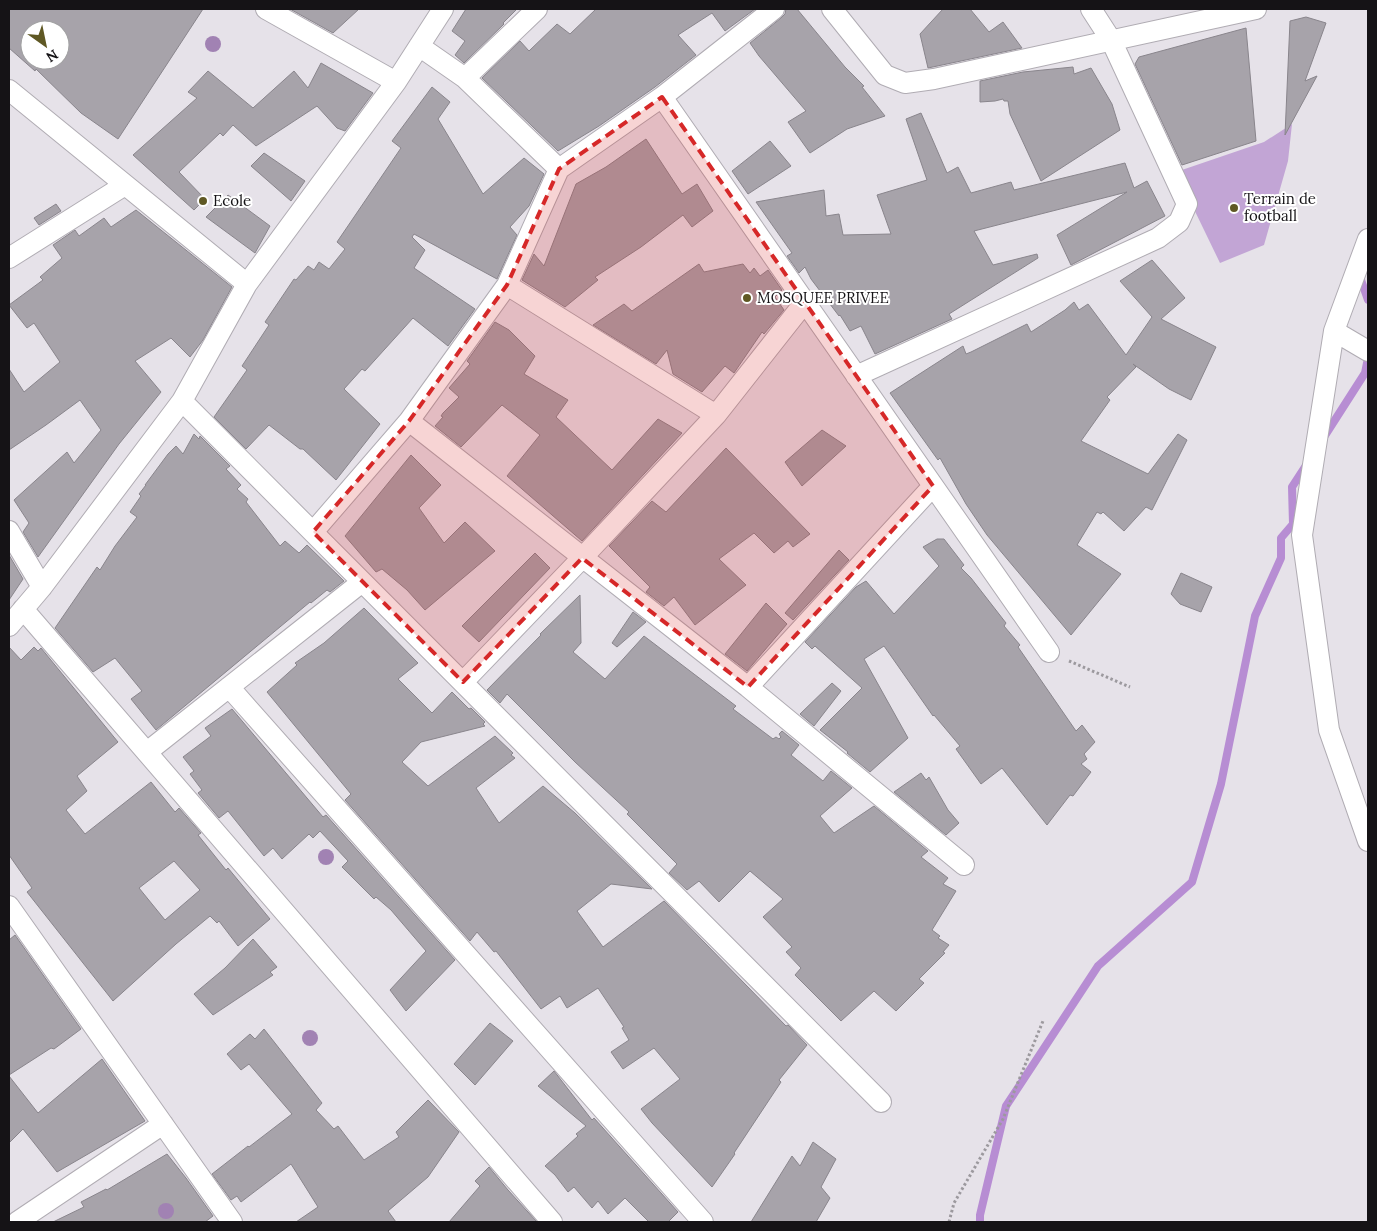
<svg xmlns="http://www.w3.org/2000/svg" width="1377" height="1231" viewBox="0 0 1377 1231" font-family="Lora,serif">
<rect width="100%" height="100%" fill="#e6e2e9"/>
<path fill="#c2a5d5" d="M1292,124l-4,37 -24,84 -44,18 -44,-91 88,-30z"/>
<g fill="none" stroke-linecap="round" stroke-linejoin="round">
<path stroke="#b78dd3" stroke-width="8" d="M1362,274l-2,3 8,23
M1324,437l41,-64 3,-15
M980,1222v-7l26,-109 92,-140 94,-84 29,-98 34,-168 26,-58v-20l12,-14 -1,-37 15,-23"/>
</g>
<path fill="#a7a3aa" stroke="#89858c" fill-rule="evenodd" d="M9,9h194l-85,130 -37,-26 -45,-44 -1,2 -26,-23zM30,30h30v30h-30z
M290,9h69l-26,24z
M466,9h51l-14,14 1,1 -40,39 -9,-8 10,-14 -13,-10z
M596,9h159l-30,22 -13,-18 -34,22 18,20 -41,32 -56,39 -41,25 -76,-73 38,-37 9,10 28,-27 13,10z
M786,9h11l48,58 19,19 -2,1 23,29 -38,13 -37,24 -22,-31 18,-11 -47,-55 -9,-13 31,-25 4,-4z
M943,9h27l19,23 14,-10 19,26 -94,20 -8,-34z
M1306,17l20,6 -21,58 12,-5 -32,59 5,-114z
M1246,28l10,113 -74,24 -47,-101 4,-7z
M321,63l52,30 -28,38 -8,-3 -20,-22 -61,40 -23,-21 -10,11 -3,-3 -41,39 26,27 -11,11 -61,-55 64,-57 -9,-6 20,-21 45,37 41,-37 14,17z
M1073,67l1,7 17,-6 21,36 8,26 -79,51 -31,-67 -2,-13h-4l-1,-2 -8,2 -15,1v-21l43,-9z
M432,87l18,15 -12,17 45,75 41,-36 20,16 -15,32 -19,21 7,8 -20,44 -83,-45 -2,3 13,13 -11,18 61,41 -27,37 -35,-28 -48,53 -3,-2 -18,20 36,35 -44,56 -33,-31h-3l-31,-24 -23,24 -32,-32 33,-47 -5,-4 27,-41 -4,-3 29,-43 2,1 12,-14 6,4 5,-8 10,7 16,-20 -8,-7 64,-94 -9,-7z
M921,113l26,60 11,-6 13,26 40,-11 3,8 111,-27 9,25 13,-7 18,35 -94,49 -14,-30 70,-43 -153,39 19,34 44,-11 1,4 -89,56 3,5 -77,35 -14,-28 -11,5 -10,-16 -1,1 -28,-37 -6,-12 -6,6 -12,-17 5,-3 -36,-51 68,-12 2,26 13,-2 4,21 48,-1 -14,-39 50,-15 -21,-61z
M646,139l36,55 15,-10 16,27 -21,16 -9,-12 -42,32 -46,30 3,3 -33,27 -43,-27 12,-26 10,12 32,-82 30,-17z
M770,141l21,25 -43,28 -16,-23z
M264,153l41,28 -14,20 -40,-35z
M228,195l42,31 -15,27 -49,-36z
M56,204l5,7 -22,14 -5,-7z
M136,210l96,77 -29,53 -13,17 -19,-19 -36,23 26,31 -42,52 -81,113 -15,-25 6,-9 -15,-23 53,-48 7,11 27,-33 -21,-30 -34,25 -37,25v-81l15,23 36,-30 -26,-39 -7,5 -18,-23 34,-25 -3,-3 22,-19 -9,-13 22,-15 4,6 25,-18 7,9z
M1152,260l33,38 -24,21 55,28 -25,53 -22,-11 -36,-25 3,3 -29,30 3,3 -29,41 67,33 30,-40 9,6 -35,70 -6,-3 -22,24 -21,-19 -2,2 -4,-2 -20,33 44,29 -50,61 -84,-100 -21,-31 -26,-46 -2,2 -48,-67 73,-47 3,8 5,-2 56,-28 4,8 34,-22 9,-8 5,8 9,-6 38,51 26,-38 -32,-36z
M699,264l5,8 39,-8 7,9 4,-5 6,8 8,-6 14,20 -7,7 9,13 -20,24 -2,-2 -28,41 -9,-7 -23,26 -29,-18 -6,-24 -11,14 -63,-39 31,-21 8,7z
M495,322l14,8 26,26 -11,18 44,26 -12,17 56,53 46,-51 24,14 -100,108 -75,-65 33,-41 -38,-30 -41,42 -26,-21 8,-9 -2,-1 2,-3 16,-16 -10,-9 21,-24 -3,-3z
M822,430l24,16 -44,40 -17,-24z
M194,434l5,5 1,-3 30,30 -4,3 15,16 -4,4 11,10 -2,3 34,44 5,-5 14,12 8,-8 37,36 -14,11 -3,-2 -16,13 -1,-1 -154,128 -25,-31 11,-8 -27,-33 -22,14 -38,-44 42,-61 3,3 15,-24 22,-29 -7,-5 11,-16 -2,-2 7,-9h-1l23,-31 8,-8 7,8z
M726,448l84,86 -17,13 -5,-6 -14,12 -20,-20 -35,26 27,26 -51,40 -21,-28 -10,9 -18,-14 4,-5 -41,-41 43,-45 14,11z
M411,455l30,30 -22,23 25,35 21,-21 30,29 -70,59 -18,-20 -25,-21 -6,3 -31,-36z
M937,539h7l20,26 -3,3 10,10 35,45 -2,3 16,19 -2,2 58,84 6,-6 13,17 -11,12 3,5 -6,5 10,8 -18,24 -3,-1 -23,30 -45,-57 -21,16 -25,-35 4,-3 -26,-31 -1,1 -49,-70 -20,13 44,79 -38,34 -23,-19 1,-1 -28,-22 42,-42 -47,-42 -3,3 -7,-7 51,-55 10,-6 28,33 45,-48 -16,-19z
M839,550l10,10 -56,60 -8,-7z
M535,553l15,15 -71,74 -17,-16z
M9,555l14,24 -14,21z
M1181,573l31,14 -11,25 -21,-8 -9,-10z
M580,595l1,48 -8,9 32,27 39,-43 92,70 -3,3 40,30 3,-2 3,2 2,-2 -2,-3 3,-3 17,14 -8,10 32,26 8,-10 21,17 -32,28 14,17 40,-27 54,45 -7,6 27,21 -5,6 13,7 -24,39 8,6 -2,2 11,7 -6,7 2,1 -26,26 5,4 -28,28 -22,-20 -33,30 -46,-46 6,-7 -15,-16 6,-5 -29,-30 20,-18 -33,-28 -31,31 -20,-21 -12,9 -18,-17 8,-9 -50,-50 2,-2 -54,-50 -68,-68 -7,9 -13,-13 54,-55 -1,-1z
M766,603l21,21 -40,47 -22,-17z
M364,608l54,55 -20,16 34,34 20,-21 17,17 2,-1 14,14 -2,2 2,2 -64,16 -19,20 26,24 67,-50 18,17 -2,2 4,3 -39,30 23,35 44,-37 32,27 77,76 -41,-5 -34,27 26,36 61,-46 122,125 2,-1 19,20 -28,35 2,2 -47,71 1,1 -23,33 -60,-64 -11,-14 39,-30 -26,-31 -31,21 -12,-17 18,-12 -7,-12 2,-1 -26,-39 -31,20 -7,-12 -19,13 -45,-58 -2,1 -17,-20 -7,9 -125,-141 6,-6 -84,-102 30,-27 -2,-2 29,-20z
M633,612l13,10 -29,25 -5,-4z
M9,647l12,13 13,-13 4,4 3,-3 77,94 -41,34 10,15 -21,19 19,24 66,-52 24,30 4,-4 22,25 -3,2 28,35 2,-2 42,51 -32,27 -19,-25 -2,2 -7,-7 -34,28 -63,57 -86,-109 5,-4 -23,-33zM174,861l26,29 -35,30 -26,-32z
M832,683l9,8 -27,35 -14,-12z
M232,709l91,108 3,-2 129,145 -49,51 -16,-21 36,-39 -35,-41 -15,-13 -2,2 -32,-32 6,-6 -28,-30 -7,7 -4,-4 -27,25 -9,-11 -9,8 -36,-45 -9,7 -21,-25 4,-3 -12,-16 4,-3 -11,-14 28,-21 -6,-8z
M921,773l5,7 3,-3 19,33 11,13 -13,12 -52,-43z
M15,935l66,94 -27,20 -3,-1 -42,27v-135z
M253,939l24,28 -7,5 3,3 -60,40 -19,-21 31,-26z
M490,1023l23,18 -38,44 -21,-21z
M264,1029l58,74 -6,7 18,19 4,-3 26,34 35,-23 -3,-5 32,-32 31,32 -31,45 -40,34 8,11h-100l22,-15 -27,-43 -50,38 -4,-6 -6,4 -19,-26 36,-28 1,1 43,-33 -43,-50 -8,6 -14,-16 23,-20 5,5z
M102,1059l43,62 -88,51 -34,-43 -14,14v-67l29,37z
M554,1071l38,49 2,-2 84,94 -10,10h-19l-24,-24 -17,16 -10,-13 -6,7 -18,-21 -6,5 -13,-17 -10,-9 33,-30 -2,-2 10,-8 -48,-40z
M813,1142l23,17 -15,28 9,11 -14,24h-65l41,-66 8,10z
M167,1154l19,24 27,38 -8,6h-152l31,-15 -3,-5 25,-13 1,1z
M489,1167l19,23 29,32h-88l31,-36 -5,-5z"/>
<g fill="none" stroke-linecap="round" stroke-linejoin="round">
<defs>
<path id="minor" d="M266,9l130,73
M832,9l53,66 20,8 29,-4 322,-70
M419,46l46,32 94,91
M465,78l72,-69
M9,90l238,194
M662,97l387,555
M1368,239l-34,92 -32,204 27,195 39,111
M9,258l116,-73
M507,285l209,130
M1334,331l34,20
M856,376l302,-138 21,-16 8,-18 -76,-164 -20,-31
M182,401l699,701
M409,421l339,266 216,178
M9,531l33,56
M313,532l96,-111 98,-136 52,-116 103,-72 112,-88
M23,609l529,613
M9,626l33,-39 140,-186 65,-117 149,-202 47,-73
M463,682l119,-124 134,-143 89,-113
M229,687l474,535
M748,687l185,-201
M147,752l215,-170
M9,906l223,316
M17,1222l146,-98"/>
</defs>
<use href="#minor" stroke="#b0acb3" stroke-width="22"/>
<path stroke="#9c999e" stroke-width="3" stroke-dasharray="2.5 2.5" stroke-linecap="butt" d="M1069,661l61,26
M949,1222l5,-19 49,-84 40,-98"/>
<use href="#minor" stroke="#fff" stroke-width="20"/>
</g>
<g fill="#a182b3">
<circle cx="213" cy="44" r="8"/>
<circle cx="326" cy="857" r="8"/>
<circle cx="310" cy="1038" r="8"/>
<circle cx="166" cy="1211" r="8"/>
</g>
<path fill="#d62828" fill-opacity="0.2" stroke="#d62828" stroke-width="4" stroke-dasharray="10 6" stroke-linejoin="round" d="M662,97l271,389 -185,201 -166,-129 -119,124 -150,-150 96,-111 98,-136 52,-116z"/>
<g fill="#5f5824" stroke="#fff" stroke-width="2">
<circle cx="203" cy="201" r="5"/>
<circle cx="1234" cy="208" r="5"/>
<circle cx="747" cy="298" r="5"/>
</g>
<g text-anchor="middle" stroke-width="4" stroke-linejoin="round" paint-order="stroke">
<g font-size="15" fill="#151316" stroke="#fff" text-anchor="start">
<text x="1244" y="204">Terrain de<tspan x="1244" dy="17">football</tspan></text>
<text x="213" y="206">Ecole</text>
<text x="757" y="303">MOSQUEE PRIVEE</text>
</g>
</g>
<rect width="1377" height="1231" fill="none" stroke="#151316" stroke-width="20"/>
<g transform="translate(45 45) rotate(147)"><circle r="24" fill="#ffffff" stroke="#a1a1a2"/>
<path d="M0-4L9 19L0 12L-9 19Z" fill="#5f5824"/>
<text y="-8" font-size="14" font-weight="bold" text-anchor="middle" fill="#151316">N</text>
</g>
</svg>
